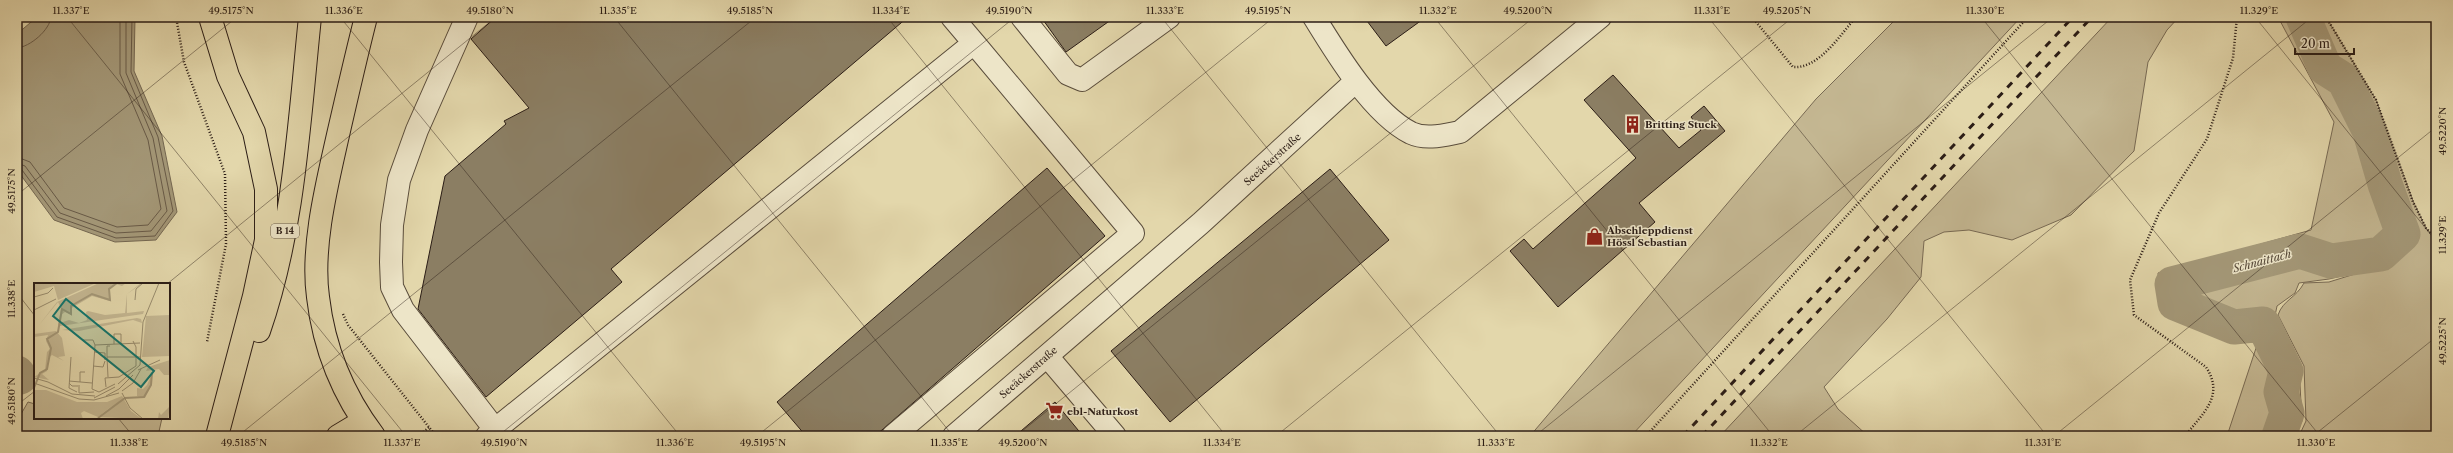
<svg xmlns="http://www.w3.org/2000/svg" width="2453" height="453" viewBox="0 0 2453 453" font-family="'Libre Caslon Text',serif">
<rect width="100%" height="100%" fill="#e3d7ab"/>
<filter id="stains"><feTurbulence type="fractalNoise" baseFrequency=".005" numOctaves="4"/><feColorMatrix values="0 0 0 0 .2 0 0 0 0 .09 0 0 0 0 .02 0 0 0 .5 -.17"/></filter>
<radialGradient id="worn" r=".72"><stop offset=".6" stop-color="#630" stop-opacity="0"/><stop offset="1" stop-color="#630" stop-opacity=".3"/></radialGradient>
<path fill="#c4b792" stroke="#786a54" d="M1898,17h123l-390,419h-101l286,-337z
M2112,17h67l-12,13 -19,32 -14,89 -63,64 -59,25 -43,-10 -25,2 -20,9 -3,36 -34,42 -63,68 14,22 30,27h-148z
M2278,17h48l50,83 37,101 13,27 10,11v197h-137l7,-15 -2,-55 -26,-51c5,-15 18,-17 26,-32l25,-1 42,-13 -42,10 -30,4 -4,10 -18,13 -2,10 24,51 3,54 -8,15h-67l31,-94 -95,-30 -5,-39 153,-43 23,-108z
M28,402l7,2v14h127l-4,18h-141v-15z"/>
<path fill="#a49878" stroke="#746751" d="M37,17h98l-1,54 28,65 15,76 -21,28 -41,2 -61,-22 -34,-46 -3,-6v-134z"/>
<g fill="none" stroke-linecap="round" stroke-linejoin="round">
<path stroke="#685a47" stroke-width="1" d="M17,48c13,-1 33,-18 34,-31
M17,157l13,5 34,46 53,19 31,-2 13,-16 -13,-69 -28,-66v-57
M17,163l8,3 35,47 56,20 35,-2 16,-20 -14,-73 -27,-65v-56
M17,168l5,2 35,47 59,21 39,-2 18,-25 -15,-74 -27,-65 1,-55"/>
<path stroke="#a49878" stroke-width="35" d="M17,373l3,4
M2279,436l8,-23 -6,-21 5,-21 -23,-47 -29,3 -59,-24 -3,-19 128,-33 31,10 50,-7 22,-20 -18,-50 -15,-52 -26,-52 -19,-12 -22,-51"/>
</g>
<path fill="#8b7e63" stroke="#2b1d16" d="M496,17h412l-297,252 11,13 -136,115 -68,-88 27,-133 61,-52 -2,-3 25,-13 -58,-69z
M1041,17h74l-49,35z
M1364,17h62l-40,29z
M1613,75l66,73 22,-18 -10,-13 13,-11 21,25 -86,72 16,19 -97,85 -48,-56 14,-12 9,10 103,-91 -52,-58z
M1047,168l58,68 -230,200h-69l-29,-34z
M1330,169l59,71 -219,182 -59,-71z
M1055,402l28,34h-68z"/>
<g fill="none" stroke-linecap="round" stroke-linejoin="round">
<defs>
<path id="minor" d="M467,17l-50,113 -18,50 -7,45 -1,37 1,25 11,23 97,126
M1022,17l46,57 14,6 87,-63
M1314,17c22,36 59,97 97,116 15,7 33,2 49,-1l140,-115
M1047,356l68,80
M487,436l487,-393 -22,-26
M893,436l240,-203 -159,-190
M954,436l247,-213 155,-142"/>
<path id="major" d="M210,17l18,59 26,56 12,57v51l-12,56 -37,140
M366,17c-10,39 -19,79 -28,118 -11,49 -27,112 -20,162 6,52 25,98 56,139
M259,331c35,-101 40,-208 51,-314
M338,436l25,-15"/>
</defs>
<use href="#minor" stroke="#594c3b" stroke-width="24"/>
<use href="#major" stroke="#2b1d16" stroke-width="24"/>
<path stroke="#2b1d16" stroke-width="2.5" stroke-dasharray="1 2" stroke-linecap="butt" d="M176,17l8,45 41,112 1,70 -19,98
M1752,17l41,50c26,2 47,-32 63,-50
M2326,17l50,83 37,102 13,26 10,11
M343,314l5,11 88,111
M419,436l10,-9
M1646,436l382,-419
M2185,436c18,-23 40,-40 21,-69l-72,-52 -4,-35 29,-67 48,-74 26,-81 4,-41"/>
<use href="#minor" stroke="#ede5c8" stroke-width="22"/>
<use href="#major" stroke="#e3d7ab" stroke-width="22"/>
<path stroke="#2b1d16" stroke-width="3" stroke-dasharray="7 7" stroke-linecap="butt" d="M1683,436l390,-419
M1702,436l390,-419"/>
</g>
<path fill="none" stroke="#2b1d16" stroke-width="1" stroke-opacity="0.45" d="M67,17l339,419M340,17l340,419M614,17l339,419M887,17l339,419M1161,17l339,419M1434,17l339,419M1708,17l339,419M1981,17l339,419M2255,17l181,224M17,195l220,-178M167,284l329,-267M17,293l18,23M17,405l18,-14M118,418l15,18M238,436l518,-419M498,436l517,-419M757,436l517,-419M1016,436l518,-419M1276,436l517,-419M1535,436l518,-419M1795,436l517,-419M2054,436l382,-309M2313,436l123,-99"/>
<defs>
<symbol id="building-bare" viewBox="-9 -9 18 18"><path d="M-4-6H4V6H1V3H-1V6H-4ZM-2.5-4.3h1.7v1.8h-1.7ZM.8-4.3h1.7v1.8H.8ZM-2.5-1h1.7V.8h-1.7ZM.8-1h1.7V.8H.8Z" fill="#8f2418" stroke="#ede5c8" stroke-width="2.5" paint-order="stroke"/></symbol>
<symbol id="shop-bare" viewBox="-9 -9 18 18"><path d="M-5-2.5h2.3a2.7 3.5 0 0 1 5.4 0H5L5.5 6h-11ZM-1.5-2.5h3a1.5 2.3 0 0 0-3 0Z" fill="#8f2418" stroke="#ede5c8" stroke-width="2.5" paint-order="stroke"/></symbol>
<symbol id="supermarket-bare" viewBox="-9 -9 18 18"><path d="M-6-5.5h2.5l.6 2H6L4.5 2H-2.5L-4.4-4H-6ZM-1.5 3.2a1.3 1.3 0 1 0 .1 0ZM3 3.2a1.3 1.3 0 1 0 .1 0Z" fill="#8f2418" stroke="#ede5c8" stroke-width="2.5" paint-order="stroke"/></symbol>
</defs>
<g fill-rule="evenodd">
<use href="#building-bare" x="1620" y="112" width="25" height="25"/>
<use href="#shop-bare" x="1582" y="224" width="25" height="25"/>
<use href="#supermarket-bare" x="1042" y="398" width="25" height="25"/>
</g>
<g text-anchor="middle" stroke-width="3" stroke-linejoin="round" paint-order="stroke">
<rect fill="#ede5c8" stroke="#65594b" stroke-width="1" x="271" y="224" width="28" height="14" rx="3"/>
<g font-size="9" font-weight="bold" fill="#2b1d16">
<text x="285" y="234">B 14</text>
</g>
<g font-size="10" font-weight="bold" fill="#2b1d16" stroke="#ede5c8" text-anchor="start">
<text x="1645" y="128">Britting Stuck</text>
<text x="1607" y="234">Abschleppdienst<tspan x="1607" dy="12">Hössl Sebastian</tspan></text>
<text x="1067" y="415">ebl-Naturkost</text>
</g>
<g font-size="10" fill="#2b1d16" stroke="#ede5c8">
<text transform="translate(1272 159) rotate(-42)" y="4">Seeäckerstraße</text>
<text transform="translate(1028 372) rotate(-41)" y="4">Seeäckerstraße</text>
</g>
<g font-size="11" font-style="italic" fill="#554838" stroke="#ede5c8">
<text transform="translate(2262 261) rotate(-15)" y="4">Schnaittach</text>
</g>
</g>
<g transform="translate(34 283)">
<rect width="136" height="136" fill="#e3d7ab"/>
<path d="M0,0h62l-38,17 -4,-14 -20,6zM65,0h27l-4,3 -6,-2 -7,6 1,11 -18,-5 -22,13 2,6 -7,-3 -4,3 -1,8 9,-3 10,3 8,-3 -1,-8 2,-1 17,4 20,-2 2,-19 14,-11h2l-16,11v19l17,-2 -1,3 -83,12v-2l-2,2 3,-18 -3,-6 -19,23 18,-23zM136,32v41l-28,1 4,-41zM103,35l4,1 1,4 -9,-3 -54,11 -17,-1zM22,48l6,7 3,18 -7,1 6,4 -12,-6 -4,3 -1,13 -5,3 7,6 -15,-3 11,-7 2,-18 3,-3 -4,-8 2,-6 -14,2v-3zM136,77l-1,15h-5l-5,-6 -13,2 2,-4zM117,93v10l-6,12 -8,-2v-8l6,1 4,-4zM0,107h12l31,12h30l15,-6 9,15 11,8 -43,-2 14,-12 -15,12 -14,-6 -3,2 2,6h-49zM136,123l-2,13h-10l1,-7 2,3z" fill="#c4b792"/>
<path fill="none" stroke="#a49878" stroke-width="2" d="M0,105l6,-15 7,-4 4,-21 -4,-9 11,-7 4,-23 9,5v-8l21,-12 18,6 -1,-11 8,-6M64,135l27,-20 19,-1 7,-12 1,-12"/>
<path fill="none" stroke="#998d6f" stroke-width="1" d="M0,14l14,-4 5,-5M101,17l1,-11 7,-6M0,27l22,-11M49,57h10l2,5M80,61v-10h7v10M61,62l-3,44 7,3 16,-8M61,62l45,-2M60,69l11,1v7M37,74l-2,31 8,4M73,74v-11h3M59,83l10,1 2,-6M104,87l22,-10M74,94l-1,-20h33M0,95l14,4 24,12 23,2M35,98l23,2M46,99v-10h5M0,100l45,16 15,1 25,-7M35,100l3,3h8M84,101l22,-19 3,-43 16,-39M45,104v6l15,-1M72,104l-1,-9 14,-1 17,-11v-19l-3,-6M88,108l11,-8 8,-14M88,110l8,15 13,11M72,113l13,-7 14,-14M60,115l21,-11"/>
<path fill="#0f766e" fill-opacity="0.15" stroke="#0f766e" stroke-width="2" d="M32,16l88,72 -13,16 -88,-71z"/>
<rect width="136" height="136" fill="none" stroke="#2b1d16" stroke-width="2"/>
</g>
<rect width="2453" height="453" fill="none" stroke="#e3d7ab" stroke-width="44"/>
<path d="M2295 48v6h59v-6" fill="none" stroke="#2b1d16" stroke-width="2"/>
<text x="2301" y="48" font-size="12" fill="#2b1d16" stroke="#ede5c8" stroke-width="3" paint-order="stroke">20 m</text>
<rect x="22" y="22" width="2409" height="409" fill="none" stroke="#2b1d16" stroke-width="1.5"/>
<g font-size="10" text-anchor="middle" fill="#2b1d16">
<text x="71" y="14">11.337°E</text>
<text x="231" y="14">49.5175°N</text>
<text x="344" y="14">11.336°E</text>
<text x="490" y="14">49.5180°N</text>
<text x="618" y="14">11.335°E</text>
<text x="750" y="14">49.5185°N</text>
<text x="891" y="14">11.334°E</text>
<text x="1009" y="14">49.5190°N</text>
<text x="1165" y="14">11.333°E</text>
<text x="1268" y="14">49.5195°N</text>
<text x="1438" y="14">11.332°E</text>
<text x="1528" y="14">49.5200°N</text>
<text x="1712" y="14">11.331°E</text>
<text x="1787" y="14">49.5205°N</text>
<text x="1985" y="14">11.330°E</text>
<text x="2259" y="14">11.329°E</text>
<text transform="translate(2442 131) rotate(-90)" y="4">49.5220°N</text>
<text transform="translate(11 191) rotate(-90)" y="4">49.5175°N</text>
<text transform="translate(2442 235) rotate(-90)" y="4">11.329°E</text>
<text transform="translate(11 299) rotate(-90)" y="4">11.338°E</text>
<text transform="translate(2442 341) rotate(-90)" y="4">49.5225°N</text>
<text transform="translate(11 401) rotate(-90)" y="4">49.5180°N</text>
<text x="129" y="446">11.338°E</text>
<text x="244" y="446">49.5185°N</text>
<text x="402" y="446">11.337°E</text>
<text x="504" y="446">49.5190°N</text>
<text x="675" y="446">11.336°E</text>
<text x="763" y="446">49.5195°N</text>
<text x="949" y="446">11.335°E</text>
<text x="1023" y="446">49.5200°N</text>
<text x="1222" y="446">11.334°E</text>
<text x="1496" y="446">11.333°E</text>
<text x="1769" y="446">11.332°E</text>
<text x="2043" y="446">11.331°E</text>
<text x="2316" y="446">11.330°E</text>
</g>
<rect width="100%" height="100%" filter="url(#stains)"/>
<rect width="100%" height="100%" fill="url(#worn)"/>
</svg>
